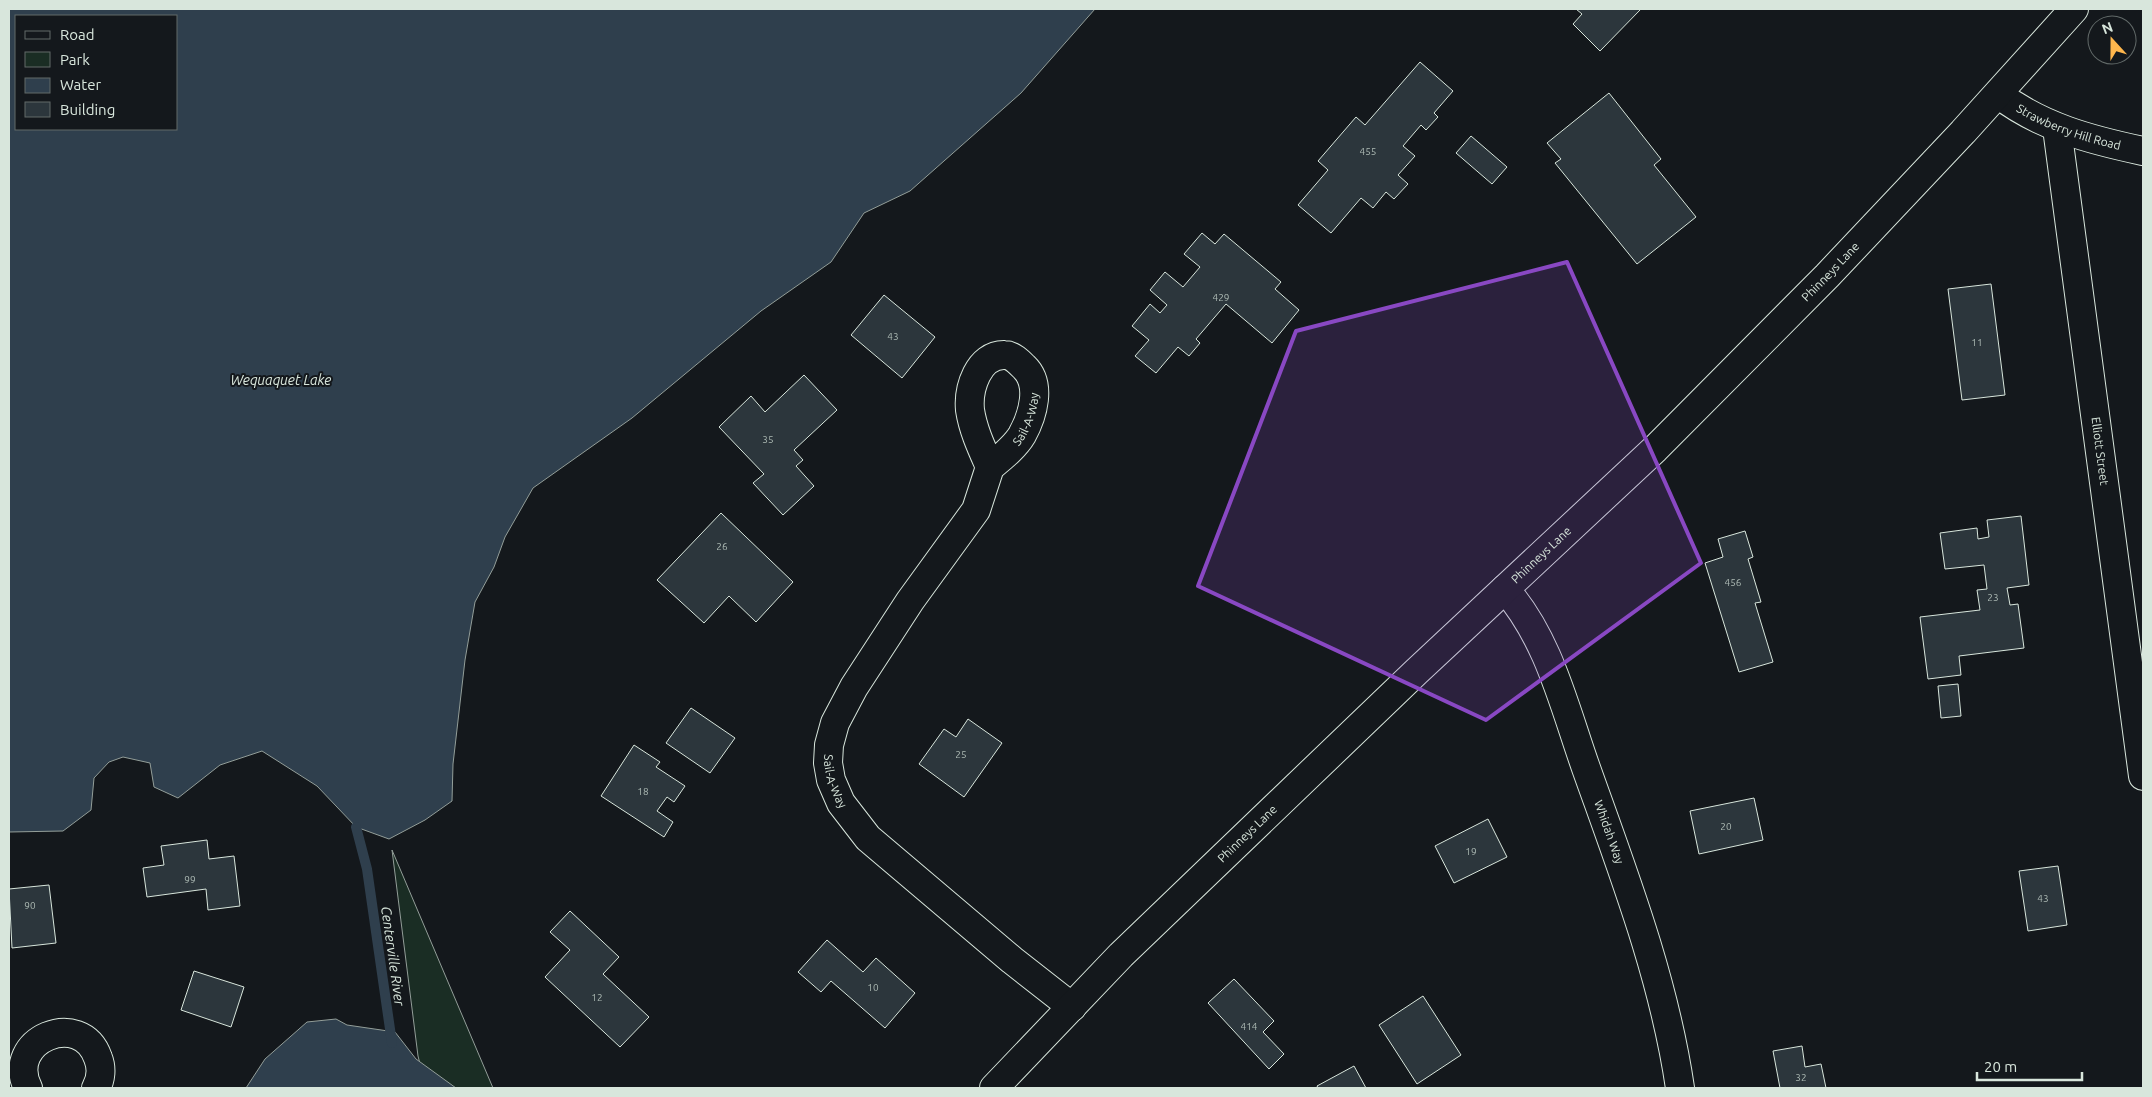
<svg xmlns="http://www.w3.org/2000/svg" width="2152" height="1097" viewBox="0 0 2152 1097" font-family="Ubuntu,sans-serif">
<rect width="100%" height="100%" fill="#14181c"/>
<path fill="#1a2d24" stroke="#939e99" d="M392,850l101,238h-67l-8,-32z"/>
<path fill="#2f3f4d" stroke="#939e99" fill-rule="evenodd" d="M9,9h1086l-74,84 -111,98 -46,22 -33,49 -70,49 -129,107 -99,70 -28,49 -11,30 -19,35 -10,58 -12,104 -1,37 -27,19 -36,19 -33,-12 -39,-41 -55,-35 -42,14 -42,33 -24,-11 -4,-24 -27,-6 -14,5 -15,16 -3,32 -28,21 -54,1zM16,16h160v113h-160z
M336,1019l11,6 48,7 21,27 40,29h-210l19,-29 42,-37z"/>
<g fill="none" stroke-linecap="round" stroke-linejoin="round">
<path stroke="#2f3f4d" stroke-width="10" d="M356,827l11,42 25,174"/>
</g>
<path fill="#2c363c" stroke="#d8e6dc" d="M1576,9h65l-41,42 -27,-27 9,-10z
M1420,62l33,29 -19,22 4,4 -12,13 -5,-5 -18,21 12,10 -17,19 10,9 -14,15 -8,-7 -13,16 -12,-10 -30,35 -33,-28 30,-35 -10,-9 38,-44 9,8z
M1609,93l52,66 -7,6 42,52 -59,47 -82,-101 6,-4 -14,-16z
M1471,136l36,31 -15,17 -36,-31z
M1202,233l13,11 9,-10 57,48 -6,7 24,21 -27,33 -46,-39 -30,35 4,4 -11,13 -11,-9 -22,26 -21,-17 14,-16 -17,-14 18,-22 10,9 7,-8 -17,-15 15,-18 18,15 17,-20 -16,-13z
M1991,284l14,111 -43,5 -14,-111z
M884,295l51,42 -33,41 -51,-43z
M804,375l33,35 -43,40 9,10 -7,6 18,20 -31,29 -30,-32 11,-9 -45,-47 32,-31 14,16z
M721,513l72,69 -37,40 -27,-26 -25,27 -47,-43z
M2021,516l8,69 -22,3 3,17 8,-1 6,44 -65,8 2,19 -33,4 -8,-62 60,-7 -3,-20 10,-1 -3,-24 -39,4 -5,-36 37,-5 1,11 11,-2 -2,-17z
M1745,531l8,26 -5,2 13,43 -6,1 18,59 -34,10 -34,-109 18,-6 -5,-18z
M1958,684l3,32 -20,2 -3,-32z
M691,708l44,30 -25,35 -44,-30z
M968,719l34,24 -38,54 -45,-33 25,-35 12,8z
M634,745l26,17 -4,5 29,19 -11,16 -7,-5 -10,14 16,11 -9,15 -63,-41z
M1754,798l9,42 -64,14 -9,-43z
M1488,819l19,38 -53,26 -19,-37z
M207,840l2,19 25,-3 6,50 -32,4 -2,-21 -59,8 -4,-29 21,-3 -3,-19z
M2058,866l9,59 -39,6 -9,-60z
M49,885l7,58 -44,5 -3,-59z
M570,911l49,46 -16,17 46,43 -29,30 -75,-70 25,-27 -20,-18z
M827,940l36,32 13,-14 39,35 -30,35 -54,-47 -10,11 -23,-20z
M194,971l50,16 -13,40 -50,-17z
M1234,979l40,42 -11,11 21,22 -15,15 -61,-66z
M1423,996l38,59 -44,29 -38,-59z
M1802,1046l3,21 16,-3 5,24h-46l-7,-37z
M1354,1066l12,22h-48l-1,-2z"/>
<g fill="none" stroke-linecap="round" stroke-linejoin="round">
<defs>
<g id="street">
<path id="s1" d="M1998,94c43,33 93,46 145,57"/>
<path id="s2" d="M2057,128l86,648"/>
<path id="s3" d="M990,467c11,-9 25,-20 32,-32 11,-20 20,-51 2,-68 -5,-5 -12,-12 -19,-12 -27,-1 -37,34 -35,55 3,20 12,39 20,57l-14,43 -66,91 -56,86 -19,36 -6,22 -1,18 3,17 10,23 27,35 144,122 60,47"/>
<path id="s4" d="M1505,589c44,50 59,117 81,179 37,104 78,210 94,320"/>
<path d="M28,1088c-24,-48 53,-80 70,-30 4,10 3,21 -2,30"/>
</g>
<g id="secondary">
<path id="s5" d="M994,1088l127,-133 295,-283 239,-223 172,-173 136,-144 111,-123"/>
</g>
</defs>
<use href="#street" stroke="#d8e6dc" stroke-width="30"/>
<use href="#secondary" stroke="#d8e6dc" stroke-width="30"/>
<use href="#street" stroke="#14181c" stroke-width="28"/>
<use href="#secondary" stroke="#14181c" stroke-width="28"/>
</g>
<path fill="#8948c3" fill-opacity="0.2" stroke="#8948c3" stroke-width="4" stroke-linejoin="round" d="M1567,262l134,301 -215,157 -288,-134 98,-255z"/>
<g text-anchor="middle" stroke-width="4" stroke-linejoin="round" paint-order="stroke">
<g font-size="10" fill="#adbab4">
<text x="1368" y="155">455</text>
<text x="1221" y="301">429</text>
<text x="893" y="340">43</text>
<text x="1977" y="346">11</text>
<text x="768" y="443">35</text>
<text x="722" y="550">26</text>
<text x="1733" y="586">456</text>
<text x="1993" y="601">23</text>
<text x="961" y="758">25</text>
<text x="643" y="795">18</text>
<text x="1726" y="830">20</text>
<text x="1471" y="855">19</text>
<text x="190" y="883">99</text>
<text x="2043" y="902">43</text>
<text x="30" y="909">90</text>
<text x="873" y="991">10</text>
<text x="597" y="1001">12</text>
<text x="1249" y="1030">414</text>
<text x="1801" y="1081">32</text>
</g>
<g font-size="12" fill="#d8e6dc" stroke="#14181c">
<text dy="4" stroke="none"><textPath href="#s1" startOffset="79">Strawberry Hill Road</textPath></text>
<text dy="4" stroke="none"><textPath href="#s5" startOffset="1169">Phinneys Lane</textPath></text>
<text dy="4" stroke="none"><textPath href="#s3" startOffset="62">Sail-A-Way</textPath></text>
<text dy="4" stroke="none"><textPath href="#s2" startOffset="326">Elliott Street</textPath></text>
<text dy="4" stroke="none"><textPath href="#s5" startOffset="764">Phinneys Lane</textPath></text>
<text dy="4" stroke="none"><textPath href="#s3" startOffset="636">Sail-A-Way</textPath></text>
<text dy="4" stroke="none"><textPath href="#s4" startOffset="266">Whidah Way</textPath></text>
<text dy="4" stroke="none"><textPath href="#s5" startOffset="359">Phinneys Lane</textPath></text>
</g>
<g font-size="14" font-style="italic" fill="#d8e6dc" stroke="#14181c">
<text x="281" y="385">Wequaquet Lake</text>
<text transform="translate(393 956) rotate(82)" y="5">Centerville River</text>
</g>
</g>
<rect width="2152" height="1097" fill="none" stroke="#d8e6dc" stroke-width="20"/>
<rect x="15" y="15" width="162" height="115" fill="#14181c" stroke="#626a69"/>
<rect x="25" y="31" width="25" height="8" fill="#14181c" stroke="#626a69"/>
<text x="60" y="40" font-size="15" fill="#d8e6dc">Road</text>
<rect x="25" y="52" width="25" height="15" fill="#1a2d24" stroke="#626a69"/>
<text x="60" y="65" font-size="15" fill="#d8e6dc">Park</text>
<rect x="25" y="78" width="25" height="15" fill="#2f3f4d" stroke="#626a69"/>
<text x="60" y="90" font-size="15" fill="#d8e6dc">Water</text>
<rect x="25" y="102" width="25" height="15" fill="#2c363c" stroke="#626a69"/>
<text x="60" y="115" font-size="15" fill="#d8e6dc">Building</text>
<g transform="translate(2112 40) rotate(339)"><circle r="24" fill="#14181c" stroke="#626a69"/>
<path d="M0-4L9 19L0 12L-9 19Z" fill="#ffb74d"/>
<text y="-8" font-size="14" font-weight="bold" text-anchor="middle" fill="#d8e6dc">N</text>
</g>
<path d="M1977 1072v8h105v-8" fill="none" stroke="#d8e6dc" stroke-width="2.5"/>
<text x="1984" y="1072" font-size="15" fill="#d8e6dc" stroke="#14181c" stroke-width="4" paint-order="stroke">20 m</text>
</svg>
